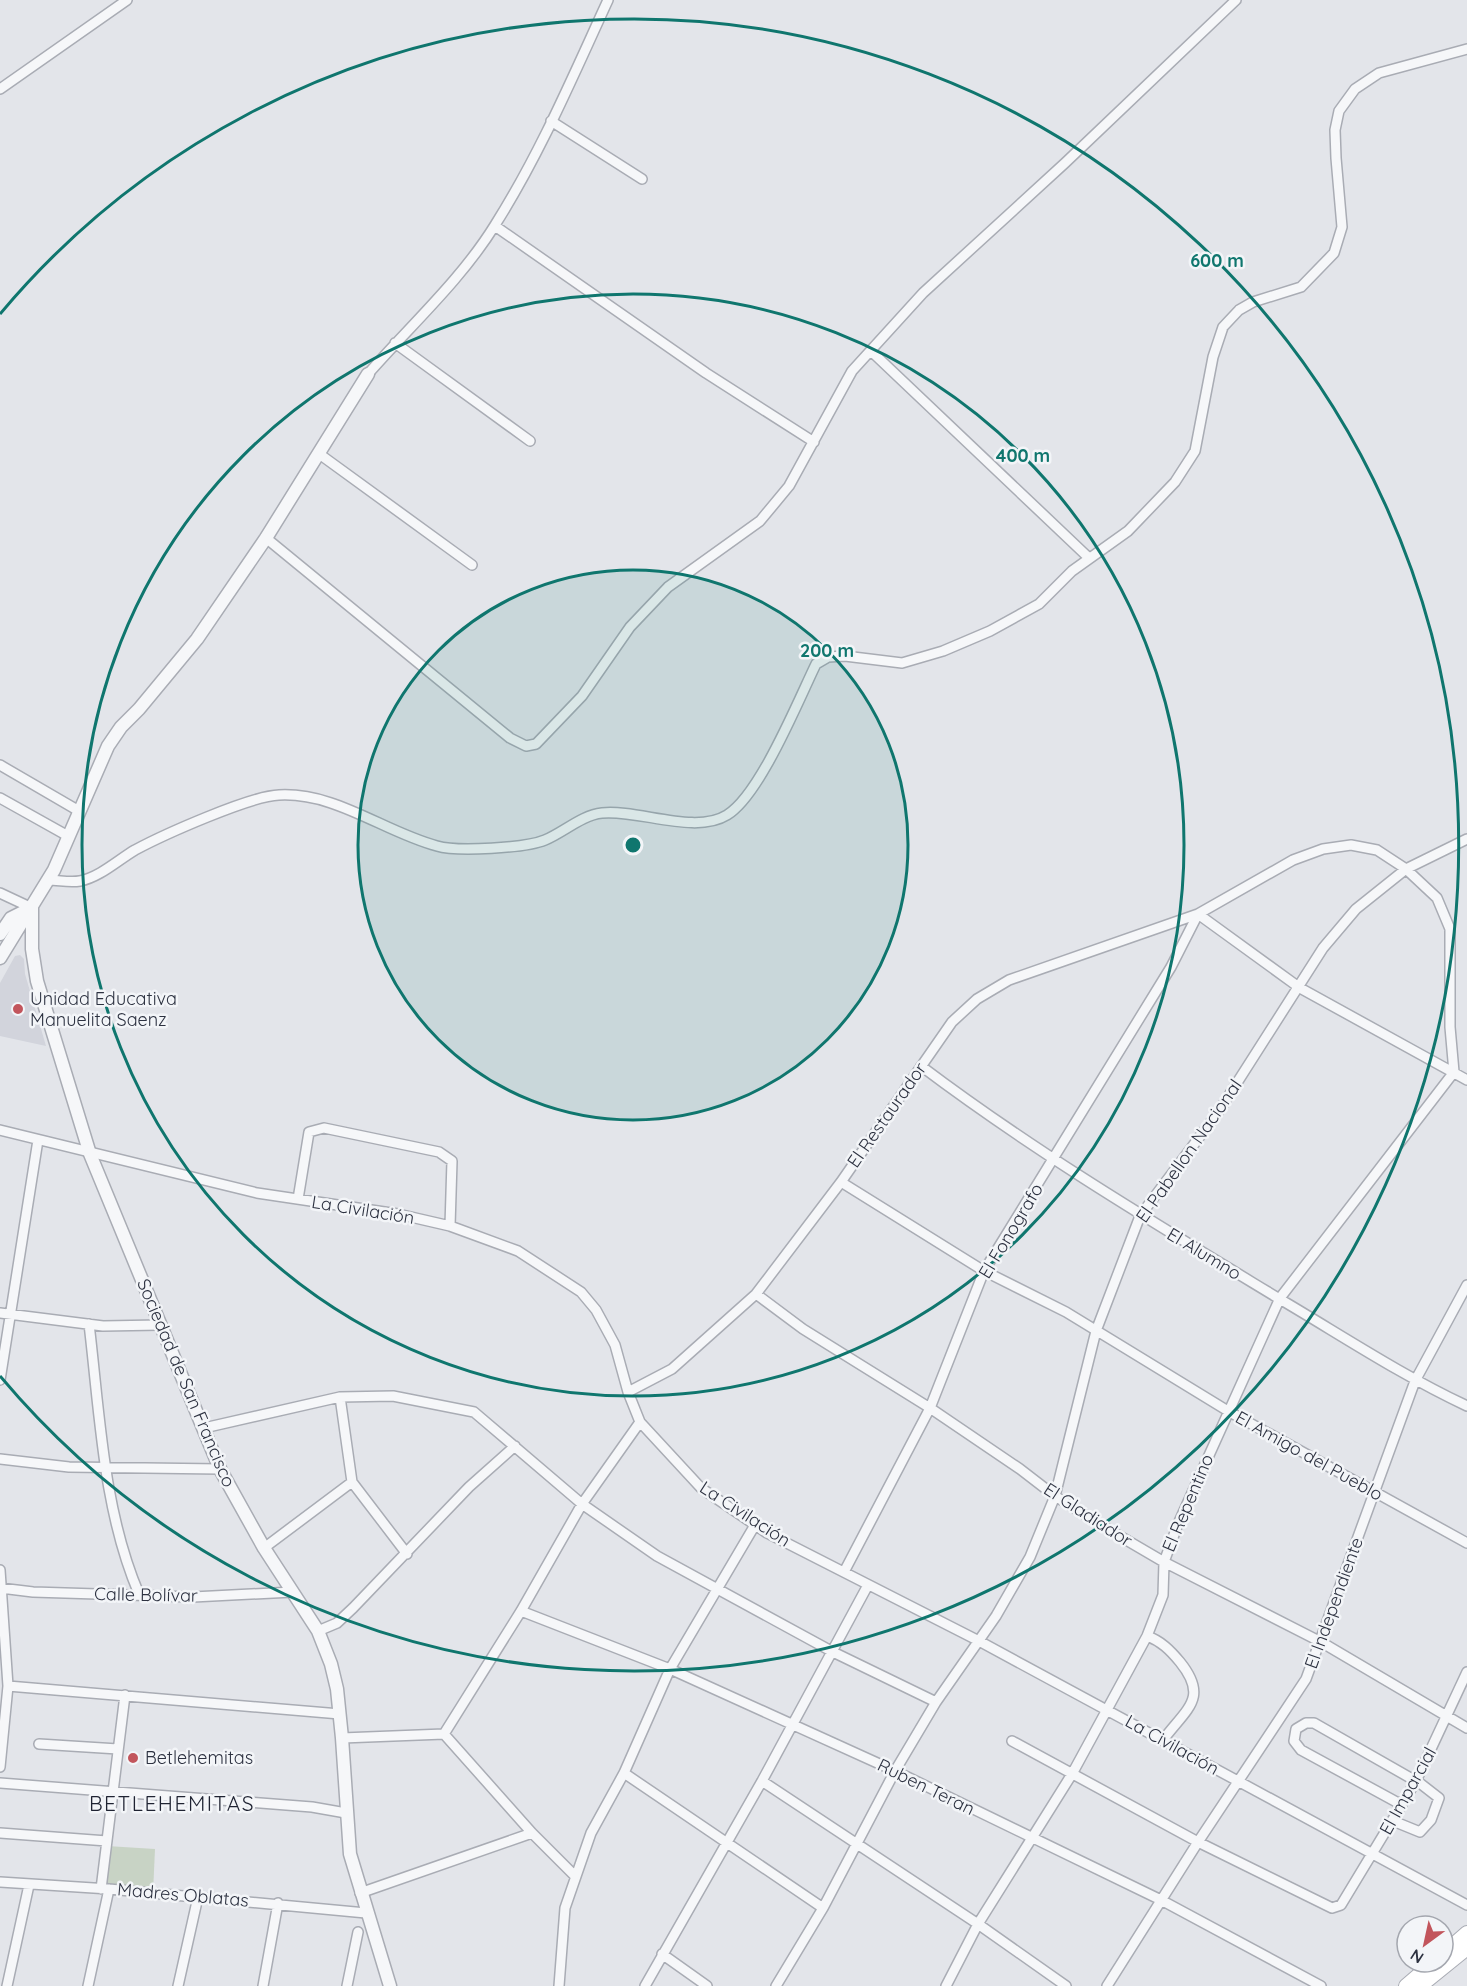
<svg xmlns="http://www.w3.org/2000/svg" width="1467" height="1986" viewBox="0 0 1467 1986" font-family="Quicksand,sans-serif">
<rect width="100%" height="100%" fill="#e3e5ea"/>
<path fill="#d2d4dc" d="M20,955l4,4 1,15 21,72 -46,-10v-53l15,-27z"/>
<path fill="#c8d3c5" d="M107,1846l48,3 -2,44 -52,-4z"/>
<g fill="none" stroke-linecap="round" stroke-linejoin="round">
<defs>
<path id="minor" d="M0,89l127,-89
M551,121l91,58
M495,226l211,147 108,69
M395,343l135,98
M871,351l218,207
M368,374c42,-48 93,-94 127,-149 45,-71 78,-149 113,-225
M318,453l154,112
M266,538l244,200 16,8 10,-2 46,-48 48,-69 38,-40 92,-66 29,-35 63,-115 71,-78 142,-130 171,-163
M0,765l79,46
M0,798l68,38
M48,880c11,0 21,3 32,1 20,-4 38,-21 55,-31 28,-15 115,-54 144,-55 57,-3 105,37 158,51 20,6 89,2 108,-6 19,-8 37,-25 57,-27 36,-4 93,22 125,2 33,-20 71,-114 89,-151l12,-7 17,-1 57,7 41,-12 47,-20 49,-27 33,-33 56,-40 47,-49 20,-31 18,-94 10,-30 16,-17 14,-8 48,-15 33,-34 8,-26 -6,-69 -1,-28 4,-19 16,-22 24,-16 88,-24
M0,893l32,15
M921,1066c114,86 235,158 357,232 63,37 123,77 189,108
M0,1130l257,63 141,21 52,12 68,25 63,41 15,18 19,35 13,47 12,30 61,66 66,45 212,108 488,264
M841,1182l143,89 82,41 162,99 239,132
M298,1199l11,-67 15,-4 115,24 13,9 -2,65
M756,1294l47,35 127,79 90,61 35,27 56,35 53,31 157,80 146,86
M0,1313l103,13 57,-1
M89,1324c11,91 14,186 50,270
M0,1380l38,-240
M628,1392l44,-23 84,-75 85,-112 111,-160 25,-23 32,-19 189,-66 102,74 167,92
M340,1397l12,85 55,72
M204,1428l136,-31 53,-1 81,16 108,92 75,52 176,96 103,50
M0,1459l69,8 151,2
M264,1548l88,-66
M0,1570l8,116 -8,81
M844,1572l86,-164 54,-137 187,-304 27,-53 95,-54 30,-11 28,-4 26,5 29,19 31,29 13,31v98l4,45
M0,1588l33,4 160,5 100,-5
M521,1611l149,58 225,102 266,129 160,86
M318,1631l19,-8 16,-15 116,-121 46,-41
M1147,1636c14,5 23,14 33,26 29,36 7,46 -17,78
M8,1686l332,28
M444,1734l77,-123 61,-107 58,-82
M342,1738l102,-4 88,99 42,42
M1012,1741l186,101 134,66 9,-3 75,-124 51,-109
M39,1744l79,5
M624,1773l199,135
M762,1781l216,143 88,62
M0,1783l312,24 34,6
M1393,1821l27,11 11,-12 8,-22 -18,-14 -107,-61h-8l-10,6 -2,12 7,9 101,55
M0,1833l107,8
M0,1882l109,7 257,24
M101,1889l24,-194
M360,1893l172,-60
M662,1954l45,32
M7,1986l22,-101
M88,1986l21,-97
M178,1986l20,-89
M263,1986l15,-83
M347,1986l11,-54
M559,1986l6,-78 26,-75 33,-60 46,-104 85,-144
M645,1986l117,-205 106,-196
M776,1986l47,-78 72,-137 41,-69 60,-86 34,-59 25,-61 41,-165 44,-115 79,-105 104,-163 33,-39 50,-40 61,-30
M946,1986l32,-62 94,-150 75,-138 16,-41 1,-33 14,-38 102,-226 174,-226
M1107,1986l91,-144 108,-163 109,-298 52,-96"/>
<path id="tertiary" d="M32,908v41l5,32 53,173 130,315 44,79 54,83 13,33 6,25 5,49 8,116 40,132
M0,934l11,-16 20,-10
M0,958l54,-88 54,-124 13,-19 18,-18 58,-70 69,-101 102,-164"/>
<path id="secondary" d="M1443,1954l24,-21
M1406,1986l28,-24
M1420,1986l47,-38"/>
</defs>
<use href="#minor" stroke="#a9acb4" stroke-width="12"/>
<use href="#tertiary" stroke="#a9acb4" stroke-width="15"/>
<use href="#secondary" stroke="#a9acb4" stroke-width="16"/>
<use href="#minor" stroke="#f6f7f9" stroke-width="9"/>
<use href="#tertiary" stroke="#f6f7f9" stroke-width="12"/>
<use href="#secondary" stroke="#fff" stroke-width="14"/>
</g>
<circle cx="633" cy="845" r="275" fill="#0f766e" fill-opacity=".12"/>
<g fill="none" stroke="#0f766e" stroke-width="3">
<circle cx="633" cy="845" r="275"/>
<circle cx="633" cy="845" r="551"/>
<path d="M0 314A826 826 0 1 1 0 1376"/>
</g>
<g fill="#c2555c" stroke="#f3f5f8" stroke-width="2">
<circle cx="18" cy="1009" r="6"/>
<circle cx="133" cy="1758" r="6"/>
</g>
<g text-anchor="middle" stroke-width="5" stroke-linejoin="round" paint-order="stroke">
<g font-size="18" fill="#2d3241" stroke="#f3f5f8" text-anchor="start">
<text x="30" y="1005">Unidad Educativa<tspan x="30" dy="21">Manuelita Saenz</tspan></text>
<text x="145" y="1764">Betlehemitas</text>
</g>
<g font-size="18" fill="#2d3241" stroke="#f3f5f8">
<text transform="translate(887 1115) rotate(-55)" y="6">El Restaurador</text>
<text transform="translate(1189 1151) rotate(-55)" y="6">El Pabellon Nacional</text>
<text transform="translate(363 1210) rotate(9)" y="6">La Civilación</text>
<text transform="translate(1011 1231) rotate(-59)" y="6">El Fonografo</text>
<text transform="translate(1204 1254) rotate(31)" y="6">El Alumno</text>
<text transform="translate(186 1383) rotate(67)" y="6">Sociedad de San Francisco</text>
<text transform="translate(1309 1456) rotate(29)" y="6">El Amigo del Pueblo</text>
<text transform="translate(1188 1503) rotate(-67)" y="6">El Repentino</text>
<text transform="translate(745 1514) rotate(33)" y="6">La Civilación</text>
<text transform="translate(1088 1515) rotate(33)" y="6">El Gladiador</text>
<text transform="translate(146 1595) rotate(1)" y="6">Calle Bolívar</text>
<text transform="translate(1334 1603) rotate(-70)" y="6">El Independiente</text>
<text transform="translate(1172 1745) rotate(29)" y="6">La Civilación</text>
<text transform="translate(926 1787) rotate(26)" y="6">Ruben Teran</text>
<text transform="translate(1408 1791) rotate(-61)" y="6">El Imparcial</text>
<text transform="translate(183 1895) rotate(5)" y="6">Madres Oblatas</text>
</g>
<g font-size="21" letter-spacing="1.5" fill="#1f2332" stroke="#f3f5f8">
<text x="172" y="1811">BETLEHEMITAS</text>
</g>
</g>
<circle cx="633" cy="845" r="9" fill="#0f766e" stroke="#f3f5f8" stroke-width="3"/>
<g font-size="18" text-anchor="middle" font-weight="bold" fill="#0f766e" stroke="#f3f5f8" stroke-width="5" stroke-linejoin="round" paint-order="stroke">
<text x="1217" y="267">600 m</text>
<text x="1023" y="462">400 m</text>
<text x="827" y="657">200 m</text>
</g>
<g transform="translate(1425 1944) rotate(213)"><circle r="28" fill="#f3f5f8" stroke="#a4a7af" stroke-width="1.5"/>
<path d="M0-4.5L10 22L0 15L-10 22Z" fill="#c2555c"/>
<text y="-9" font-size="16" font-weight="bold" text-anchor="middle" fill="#2d3241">N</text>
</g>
</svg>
